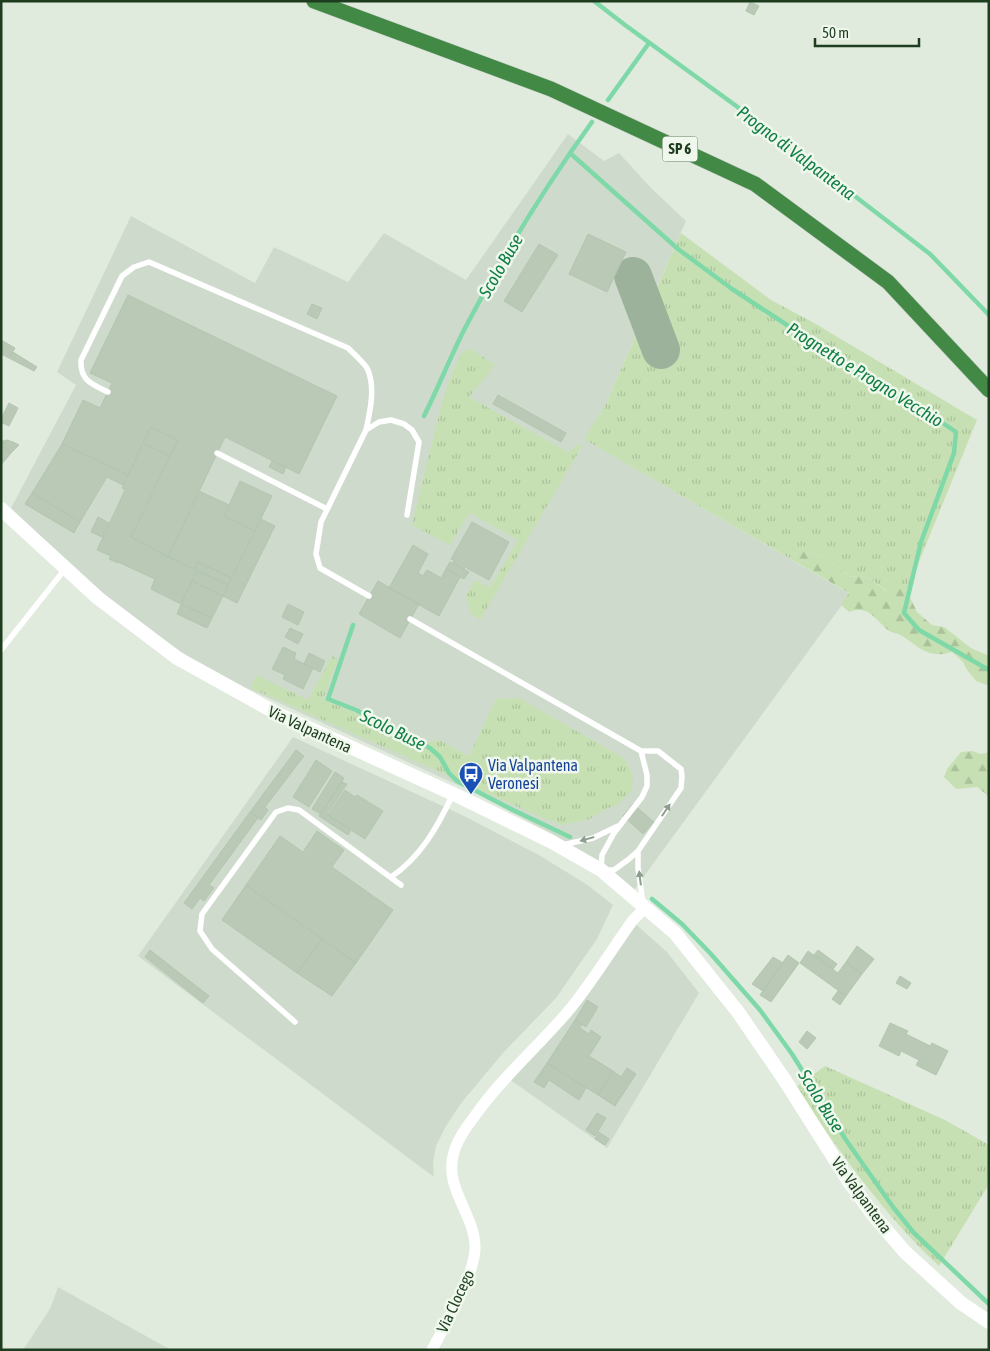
<svg xmlns="http://www.w3.org/2000/svg" width="990" height="1351" viewBox="0 0 990 1351" font-family="'Asap Condensed',sans-serif">
<defs>
<pattern id="grass-tufts" width="24" height="20" patternUnits="userSpaceOnUse" patternTransform="scale(1.25)"><rect width="24" height="20" fill="#c7e0b3"/><path d="M3 7l-1-3M5 7V3M7 7l1-3M15 17l-1-3M17 17v-4M19 17l1-3" fill="none" stroke="#aac19a"/></pattern>
<pattern id="forest-firs" width="22" height="20" patternUnits="userSpaceOnUse" patternTransform="scale(1.25)"><rect width="22" height="20" fill="#c7e0b3"/><path d="M5 1l3.5 6h-7zM16 11l3.5 6h-7z" fill="#aac19a"/></pattern>
</defs>
<rect width="100%" height="100%" fill="#e0ebde"/>
<path fill="#cedbcc" d="M568,134l36,27 15,-8 32,35 35,33 -81,185 -20,33 265,155 -216,296 -30,-24 -53,-33 -78,-41 -229,-105 -55,-30 -60,-42 -58,-49 -60,-58 65,-123 -19,-13 74,-156 124,67 19,-36 74,35 36,-49 82,47z
M293,737l169,78 77,40 50,31 24,19 -16,34 -41,59 -53,55 -41,49 -16,24 -10,20 -3,17 1,14 -296,-221z
M630,919l37,33 32,41 -92,155 -98,-69 36,-39z
M58,1287l113,63h-148l27,-41z"/>
<path fill="url(#grass-tufts)" d="M681,233l90,67 43,23 163,97 -70,171 -10,-5 -10,5 -17,-12 -11,-3 -9,1 -27,-21 -17,-4h-9l-8,6 -205,-119 21,-33z
M471,349l24,16 -26,32 99,55 11,-8 3,2 -102,174 -9,-6 -5,-18 9,-16 15,8 28,-48 -48,-27 -20,32 -38,-20 27,-111 10,-33 13,-29z
M332,656l6,3 -15,40 101,44 15,-3 30,16 27,-57 23,-1 106,61 8,16 -2,17 -15,14 -9,2 -17,11 -27,6 -20,-7 -292,-130 5,-13 52,25z
M825,1066l120,54 44,25v39l-50,82c-57,-53 -100,-115 -143,-179z"/>
<path fill="url(#forest-firs)" d="M797,552h9l17,4 27,21 9,-1 11,3 16,12 11,-5 10,5 10,21 15,13 12,2 27,21 18,8v30l-13,-5 -9,-11 -4,-8 -11,-10c-5,1 -11,3 -16,2 -12,0 -24,-12 -34,-18 -4,-3 -11,-3 -14,-6 -14,-11 -19,-25 -39,-18l-8,-7 8,-12 -60,-35z
M972,751l9,3 8,-2v49l-3,-7 -9,-7 -21,2 -12,-12 3,-8 14,-17z"/>
<g fill="none" stroke-linecap="round" stroke-linejoin="round">
<path stroke="#7ed8a7" stroke-width="4.5" d="M594,1l31,24 140,102 165,127 59,61
M608,100l41,-57
M570,153l108,96 54,40 55,36 62,44 88,50 19,13 -2,21 -33,89 -17,71 15,17 70,40
M424,416c14,-28 26,-58 40,-86 37,-71 81,-143 128,-208
M353,625l-25,74 28,11 74,38 10,9 9,16 8,8 56,29 57,27
M652,899l30,25 28,29 50,57 32,44 54,86 47,67 21,26 75,71"/>
<path stroke="#9cb29b" stroke-width="38" d="M633,276l28,74"/>
</g>
<path fill="#b9c9b6" stroke="#b2c6af" d="M750,2l9,4 -5,9 -8,-4z
M588,234l38,18 -19,40 -38,-18z
M539,244l19,11 -36,57 -18,-11z
M128,295l209,101 -38,78 -74,-37 -57,120 -37,-20 47,-97 -27,-13 -23,48 -66,-31 21,-44 17,8 12,-25 -22,-10z
M312,304l10,4 -5,11 -10,-5z
M1,340l14,8 -6,10 -8,-4z
M13,352l24,15 -3,4 -25,-13z
M498,395l68,38 -5,9 -68,-38z
M9,403l9,5 -9,18 -8,-4v-3z
M151,427l27,13 -8,16 -27,-13z
M1,439l4,3 -3,4 9,7 -10,12z
M7,440l6,2 6,3 -8,8 -9,-7 2,-5z
M143,443l27,13 -39,81 66,34 -16,33 -30,-15 4,-10 -37,-17v1l-9,-4 2,-3 -14,-6 28,-60 -3,-2z
M62,444l66,31 -5,10 -16,-8 -27,45 -48,-29z
M272,461l14,6 -3,7 -14,-7z
M240,481l32,15 -17,35 -31,-15z
M199,491l30,14 -5,11 31,15 -24,47 -33,-16 -3,7 -27,-12z
M32,493l48,29 -6,11 -49,-29z
M98,517l11,6 -7,14 -11,-5z
M261,519l14,7 -38,77 -14,-7z
M472,522l37,20 -20,38 -24,-13 -1,2 -11,-6 1,-3 -3,-1z
M413,545l15,9 -10,19 5,3 4,-6 14,8 5,-9 14,8 -21,39 -50,-28z
M198,562l33,16 -3,7 -33,-16z
M450,562l19,10 -5,7 -18,-10z
M197,571l31,14 -5,11 -31,-15z
M192,581l31,15 -11,22 -31,-14z
M378,581l41,23 -19,34 -41,-24z
M181,604l31,14 -5,10 -30,-14z
M288,604l16,8 -6,13 -16,-8z
M290,628l13,6 -5,10 -13,-7z
M283,647l13,6 -2,6 19,9 -10,21 -20,-10 2,-4 -13,-6z
M309,653l16,8 -5,11 -16,-8z
M296,750l8,6 -39,51 3,3 -7,10 -11,-8z
M316,760l16,11 -23,36 -16,-10z
M335,772l9,6 -23,36 -9,-5z
M342,782l5,2 -20,30 24,16 -3,5 -29,-19z
M345,790l10,7 2,-2 26,16 -18,28 -37,-24z
M633,804l21,18 -11,12 -20,-18z
M250,812l8,6 -49,67 5,3 -10,13 -4,-3 -8,11 -8,-6z
M317,831l27,19 -12,17 61,43 -37,53 -110,-78 34,-49 23,16z
M246,885l76,54 -25,34 -75,-53z
M322,939l34,24 -24,33 -35,-23z
M857,946l17,13 -12,15 -16,-12z
M150,950l59,46 -6,7 -58,-46z
M818,950l19,14 -4,5 -19,-14z
M808,951l30,22 8,-11 16,12 -16,22 -46,-33z
M788,955l11,8 -28,39 -11,-7z
M773,957l10,6 -20,28 -11,-7z
M900,976l11,7 -4,6 -11,-6z
M838,991l8,5 -6,9 -8,-6z
M587,1000l11,7 -12,20 -11,-7z
M575,1020l7,4 -2,4 9,6 2,-4 10,7 -12,19 24,15 -15,24 -51,-32z
M890,1023l18,8 -2,3 24,12 2,-3 16,8 -12,24 -20,-10 3,-5 -18,-9 -2,5 -20,-10z
M807,1031l9,7 -9,11 -8,-7z
M547,1063l39,25 -7,12 -30,-20 -5,8 -10,-6z
M627,1068l9,6 -21,32 -17,-11 15,-24 8,6z
M597,1113l9,5 -11,18 -9,-6z
M599,1132l10,7 -4,6 -10,-6z"/>
<g fill="none" stroke-linecap="round" stroke-linejoin="round">
<defs>
<path id="trunk" d="M314,1l237,88 204,95 133,98 101,108"/>
</defs>
<use href="#trunk" stroke="#c0c9c0" stroke-width="16"/>
<path stroke="#fff" stroke-width="5.5" d="M108,392c-16,-8 -28,-11 -27,-32l41,-84 12,-9 15,-5 199,86c6,6 14,13 19,20 9,18 3,44 -1,62
M217,453l110,56
M369,596l-49,-28 -4,-14 5,-32 45,-92 13,-8 12,-2 13,4 8,6 7,12 -12,73
M410,619l231,132h17l23,18 1,7 -1,12 -43,63 -9,8 -15,11h-13l1,-15 12,-22 28,-36 5,-11v-11l-6,-24
M1,650l64,-81
M563,844h4l26,-6 25,-12
M638,851v17l5,35
M391,877c30,-20 47,-51 62,-83
M295,1022l-83,-73 -12,-18 2,-17 74,-102 12,-4 11,2 102,75"/>
<path stroke="#fff" stroke-width="11" d="M432,1350c13,-26 44,-76 43,-104 -1,-33 -32,-59 -21,-94 4,-14 14,-27 23,-39 27,-38 63,-68 93,-104 23,-28 42,-60 63,-89l13,-13"/>
<path stroke="#fff" stroke-width="14" d="M1,509l97,89 79,60 101,56 184,84 90,44 49,28 74,63 63,79 46,67 64,101 27,37 30,35 56,51 28,19"/>
<use href="#trunk" stroke="#428946" stroke-width="15"/>
</g>
<defs><path id="oneway-solid" d="M-6-.8H1V-3.2L6.5 0L1 3.2V.8H-6Z" transform="scale(1.25)"/></defs>
<g fill="#8e9e8e">
<use href="#oneway-solid" transform="translate(666 810) rotate(-56)"/>
<use href="#oneway-solid" transform="translate(587 839) rotate(164)"/>
<use href="#oneway-solid" transform="translate(640 878) rotate(-97)"/>
</g>
<defs>
<symbol id="bus-pin" viewBox="-11 -11 22 30"><path d="M0 17L-7.5 6A9.5 9.5 0 1 1 7.5 6Z" fill="#1a4fb4" stroke="#f0f8ee"/><path d="M-5-6H5V4H4V6H2V4H-2V6H-4V4H-5ZM-3.5-4V0h7V-4ZM-3.5 1.2v1.5H-2V1.2ZM2 1.2v1.5H3.5V1.2Z" fill="#fff"/></symbol>
</defs>
<g fill-rule="evenodd">
<use href="#bus-pin" x="457" y="760" width="28" height="38"/>
</g>
<g text-anchor="middle" stroke-width="5" stroke-linejoin="round" paint-order="stroke">
<rect fill="#f0f8ee" stroke="#5c755c" stroke-width="1" x="662.5" y="136.5" width="35" height="25" rx="4"/>
<g font-size="15" font-weight="bold" fill="#1d3d1e">
<text x="680" y="154">SP 6</text>
</g>
<g font-size="16" fill="#1d3d1e" stroke="#f0f8ee">
<text transform="translate(310 729) rotate(25)" y="6">Via Valpantena</text>
<text transform="translate(862 1195) rotate(54)" y="6">Via Valpantena</text>
<text transform="translate(455 1301) rotate(-65)" y="6">Via Clocego</text>
</g>
<g font-size="16" fill="#164399" stroke="#f0f8ee" text-anchor="start">
<text x="488" y="771">Via Valpantena<tspan x="488" dy="18">Veronesi</tspan></text>
</g>
<g font-size="18" font-style="italic" fill="#117f44" stroke="#f0f8ee">
<text transform="translate(796 153) rotate(37)" y="6">Progno di Valpantena</text>
<text transform="translate(501 266) rotate(-60)" y="6">Scolo Buse</text>
<text transform="translate(865 375) rotate(32)" y="6">Prognetto e Progno Vecchio</text>
<text transform="translate(393 730) rotate(26)" y="6">Scolo Buse</text>
<text transform="translate(821 1101) rotate(58)" y="6">Scolo Buse</text>
</g>
</g>
<rect width="990" height="1351" fill="none" stroke="#1d3d1e" stroke-width="5"/>
<path d="M815 38v8h104v-8" fill="none" stroke="#1d3d1e" stroke-width="2.5"/>
<text x="822" y="38" font-size="15" fill="#1d3d1e" stroke="#f0f8ee" stroke-width="4" paint-order="stroke">50 m</text>
</svg>
